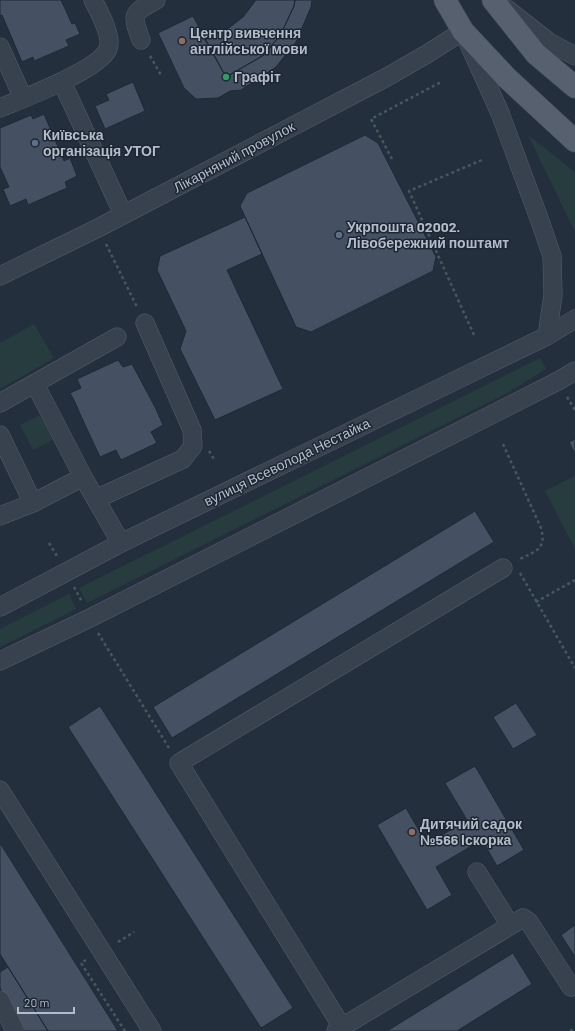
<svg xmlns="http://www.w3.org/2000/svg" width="575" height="1031" viewBox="0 0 575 1031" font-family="Barlow,sans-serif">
<rect width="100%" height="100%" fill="#242f3e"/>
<path fill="#263c3f" d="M528,135l47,37v60z
M34,324l20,34 -54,31v-46z
M540,358l6,11 -37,23 -422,211 -8,-15z
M40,415l13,25 -20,10 -13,-25z
M575,476v73l-30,-58z
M69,594l7,15 -76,38v-18z"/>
<path fill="#455162" stroke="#1f2835" d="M0,0h61l11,24 3,-1 5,11 -14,6 3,6 -35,15 -1,-4 -11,5 -20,-47 -2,1z
M256,0h39l-1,6 -13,28 -17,21 -38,22 -21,-37 25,-13 13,-10z
M295,0h17l-1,7 -15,35 -20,25 -35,23 -11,1 -12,7 -22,1 -12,-11 -26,-55 35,-17 33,61 38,-22 17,-21 13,-28z
M133,82l12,29 -40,18 -10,-23 14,-6 -3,-6z
M44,114l20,47 6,-3 7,18 -12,6 2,6 -39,17 -2,-6 -16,7 -7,-17 6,-2 -9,-20v-39l31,-13 2,4z
M365,135l13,8 58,114 -3,14 -122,61 -15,-5 -56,-121 7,-13z
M245,217l17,37 -35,16 56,119 -68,31 -35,-71 6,-18 -29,-61 3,-14z
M118,360l5,7 9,-3 24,45 7,16 -12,7 6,11 -36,17 -5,-10 -16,7 -20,-43 -5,-12 -5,-9 11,-5 -4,-9z
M575,439v15l-6,-12z
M475,511l19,31 -322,196 -19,-31z
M516,703l21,32 -24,14 -20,-32z
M100,706l193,302 -32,20 -193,-301z
M475,766l49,84 -27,16 -15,-26 -46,27 16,28 -25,15 -50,-85 29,-17 21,36 40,-24 -22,-37z
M0,843l118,188h-70l-48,-77z
M575,925v32l-14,-22z
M513,953l19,31 -75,47h-70z
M8,967l40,64h-23l-25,-43v-16z"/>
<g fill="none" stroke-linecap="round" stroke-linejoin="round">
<defs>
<path id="minor" d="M507,9l42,33 26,14
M141,40c-10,-27 -9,-26 15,-40
M0,47l23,51
M62,82l61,132
M0,108c22,-9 99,-38 108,-59 5,-13 -9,-37 -15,-49
M0,276l98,-48 289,-151 40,-23 36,-23 37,82 40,108 12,35 1,39 -6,41
M35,384l48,93 38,66
M0,403l117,-66
M0,435l33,68
M96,499l87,-40 10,-13 -1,-16 -47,-107
M0,516l33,-13 50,-26
M0,607l121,-64 426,-207 28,-17
M0,661l90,-43 468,-237 17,-10
M0,790l152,241
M477,872l33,53
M0,1000l15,31
M342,1027l181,-109 6,4 42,65
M336,1031l6,-4 -163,-264 324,-195"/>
<path id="major" d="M445,0l18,31 44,47 68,63
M493,0l43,54 39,33"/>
</defs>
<use href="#minor" stroke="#565f6c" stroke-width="19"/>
<use href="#major" stroke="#414a57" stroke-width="23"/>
<path stroke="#44595c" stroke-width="2.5" stroke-dasharray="3 3" stroke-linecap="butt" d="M150,56l11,19
M392,159l-21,-40 70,-37
M106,244l31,63
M474,335l-65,-144 73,-31
M567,397l8,13
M503,444l38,84c6,22 -6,23 -23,32
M209,451l6,10
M49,543l8,13
M520,573l55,95
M74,587l8,15
M536,602l39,-22
M98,633l71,115
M118,942l16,-10
M86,960l-5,3 44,68
M570,1031l5,-3"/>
<use href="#minor" stroke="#38414e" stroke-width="18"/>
<use href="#major" stroke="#56606e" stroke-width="22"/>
</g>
<g fill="#8d6e63" stroke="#1d2633" stroke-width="1.5">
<circle cx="182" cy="41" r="4"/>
<circle cx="412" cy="832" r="4"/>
</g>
<circle fill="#2e9e5b" stroke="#1d2633" stroke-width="1.5" cx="226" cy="77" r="4"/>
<g fill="#5c6f8a" stroke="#1d2633" stroke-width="1.5">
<circle cx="35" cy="143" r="4"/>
<circle cx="339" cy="235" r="4"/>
</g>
<g text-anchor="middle" stroke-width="3" stroke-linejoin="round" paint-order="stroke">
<g font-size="14" font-weight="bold" fill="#b4bcc9" stroke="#1d2633" text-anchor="start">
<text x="190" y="38">Центр вивчення<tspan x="190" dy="16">англійської мови</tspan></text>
<text x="234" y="82">Графіт</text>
<text x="43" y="140">Київська<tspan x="43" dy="16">організація УТОГ</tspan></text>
<text x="347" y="232">Укрпошта 02002.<tspan x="347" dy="16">Лівобережний поштамт</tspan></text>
<text x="420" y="829">Дитячий садок<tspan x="420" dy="16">№566 Іскорка</tspan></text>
</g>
<g font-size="14" fill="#b4bcc9" stroke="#1d2633">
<text transform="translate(234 157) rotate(-28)" y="5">Лікарняний провулок</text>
<text transform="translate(287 462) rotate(-26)" y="5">вулиця Всеволода Нестайка</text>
</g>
</g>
<path d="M18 1007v6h56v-6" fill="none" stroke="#b4bcc9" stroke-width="2"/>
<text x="24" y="1007" font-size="12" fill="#b4bcc9" stroke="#1d2633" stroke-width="3" paint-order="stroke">20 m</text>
</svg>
